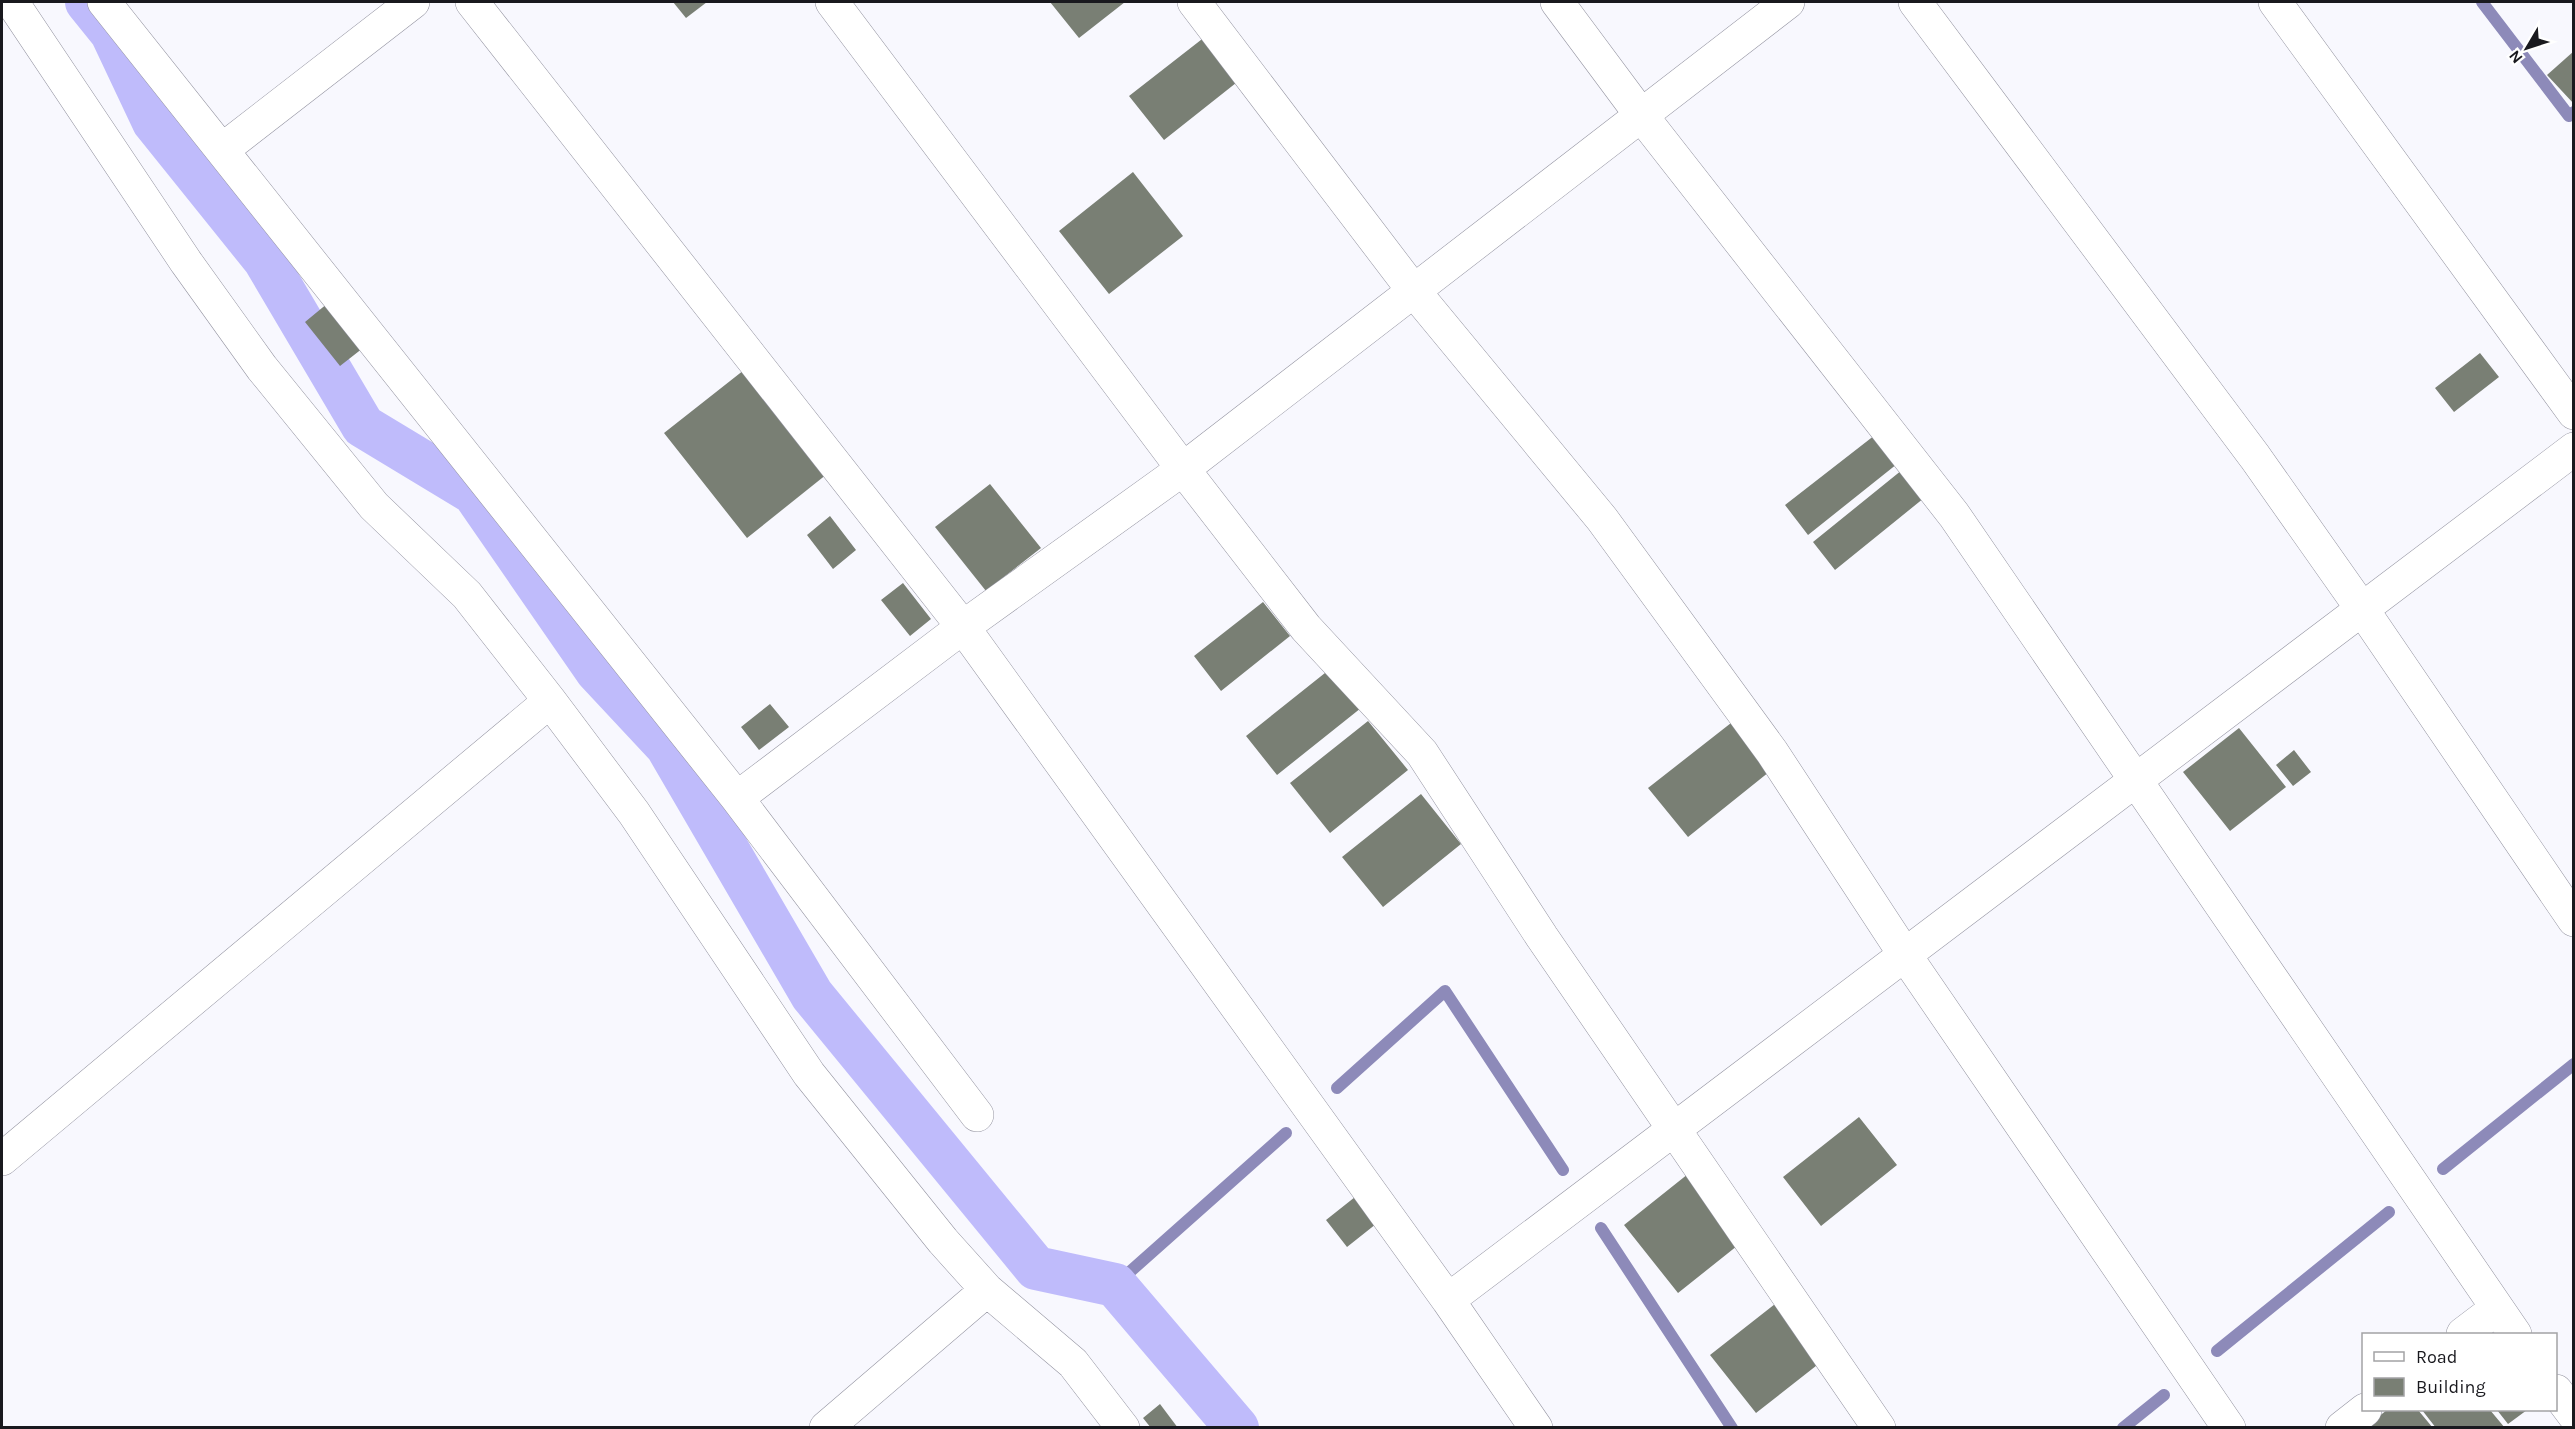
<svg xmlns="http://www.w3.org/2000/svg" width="2575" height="1429" viewBox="0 0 2575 1429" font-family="Karla,sans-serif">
<rect width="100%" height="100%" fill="#f8f8fe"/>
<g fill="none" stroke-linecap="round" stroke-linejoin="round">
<path stroke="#8d8ab9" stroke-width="12" d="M2482,2l87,114 5,-4
M1337,1088l108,-97 118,179
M2443,1169l131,-105
M1601,1228l131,200
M1115,1285l171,-152
M2217,1351l172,-139
M2123,1428l41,-33"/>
<path stroke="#bfbbfb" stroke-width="44" d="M87,2l25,31 42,89 111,138 98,166 111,67 123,178 70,75 145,249 224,273 79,17 122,143"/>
</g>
<path fill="#797f74" d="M673,2h34l-21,16z
M1050,2h75l-46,36z
M1206,36l35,43 -77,61 -35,-44z
M2574,51v53l-27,-29z
M1133,172l50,64 -74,58 -50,-63z
M328,303l35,45 -23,18 -35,-44z
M2480,353l19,24 -45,35 -19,-24z
M744,370l83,104 -80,64 -83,-105z
M1875,435l22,29 -89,71 -23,-30z
M1902,470l22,28 -89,72 -22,-28z
M990,484l51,64 -55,43 -51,-64z
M830,516l26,34 -23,19 -26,-34z
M903,583l28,36 -21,17 -29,-36z
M1263,602l27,34 -69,55 -27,-35z
M1330,669l31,39 -84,67 -31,-39z
M770,704l19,23 -30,23 -18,-23z
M1368,721l40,49 -78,63 -40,-50z
M1731,723l38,49 -81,65 -40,-49z
M2239,728l47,59 -56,44 -47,-59z
M2294,750l17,22 -18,14 -17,-21z
M1421,794l40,50 -78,63 -41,-50z
M1859,1117l38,48 -76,61 -38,-49z
M1688,1174l54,68 -64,51 -54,-68z
M1355,1197l21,27 -29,23 -21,-27z
M1775,1304l46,58 -65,51 -46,-58z
M1160,1404l18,24h-27l-8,-10z
M2387,1410h31l15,18h-69z
M2422,1410h68l15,18h-69z
M2497,1410h30l-19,14z"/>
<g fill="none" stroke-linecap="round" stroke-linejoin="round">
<defs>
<path id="minor" d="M12,2l174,260 76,106 112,138 93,89 83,106 84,112 175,261 134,167 44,49 86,73 50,65
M104,2l633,796 240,317
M472,2l491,625 485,673
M832,2l351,467 123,159 116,125 120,184 337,491
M1194,2l219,288 189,229 170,233 133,203 324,473
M1557,2l84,113 313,400 561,819
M1915,2l340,455 107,152 212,311
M2275,2l299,411
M222,150l191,-148
M737,798l226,-171 220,-158 605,-467
M2,1159l548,-458
M2463,1334l33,-25
M2556,1391l18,24
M826,1428l161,-138
M1536,1428l-88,-128 1126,-851
M2342,1428l23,-18"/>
</defs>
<use href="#minor" stroke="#9494a1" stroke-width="34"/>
<use href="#minor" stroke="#fff" stroke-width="33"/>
</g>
<rect width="2575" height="1429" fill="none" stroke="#19191e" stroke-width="6"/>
<rect x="2362" y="1333" width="195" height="78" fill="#ffffff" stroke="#a3a3a5" stroke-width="1.5"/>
<rect x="2374" y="1352" width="30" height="9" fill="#ffffff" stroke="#a3a3a5" stroke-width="1.5"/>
<text x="2416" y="1363" font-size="18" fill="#19191e">Road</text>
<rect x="2374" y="1378" width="30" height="18" fill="#797f74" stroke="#a3a3a5" stroke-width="1.5"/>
<text x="2416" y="1393" font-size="18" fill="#19191e">Building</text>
<g transform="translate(2527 48) rotate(231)" stroke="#ffffff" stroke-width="4.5" paint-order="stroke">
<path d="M0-4.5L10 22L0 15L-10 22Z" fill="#19191e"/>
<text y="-9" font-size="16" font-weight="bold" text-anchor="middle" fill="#19191e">N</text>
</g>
</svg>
